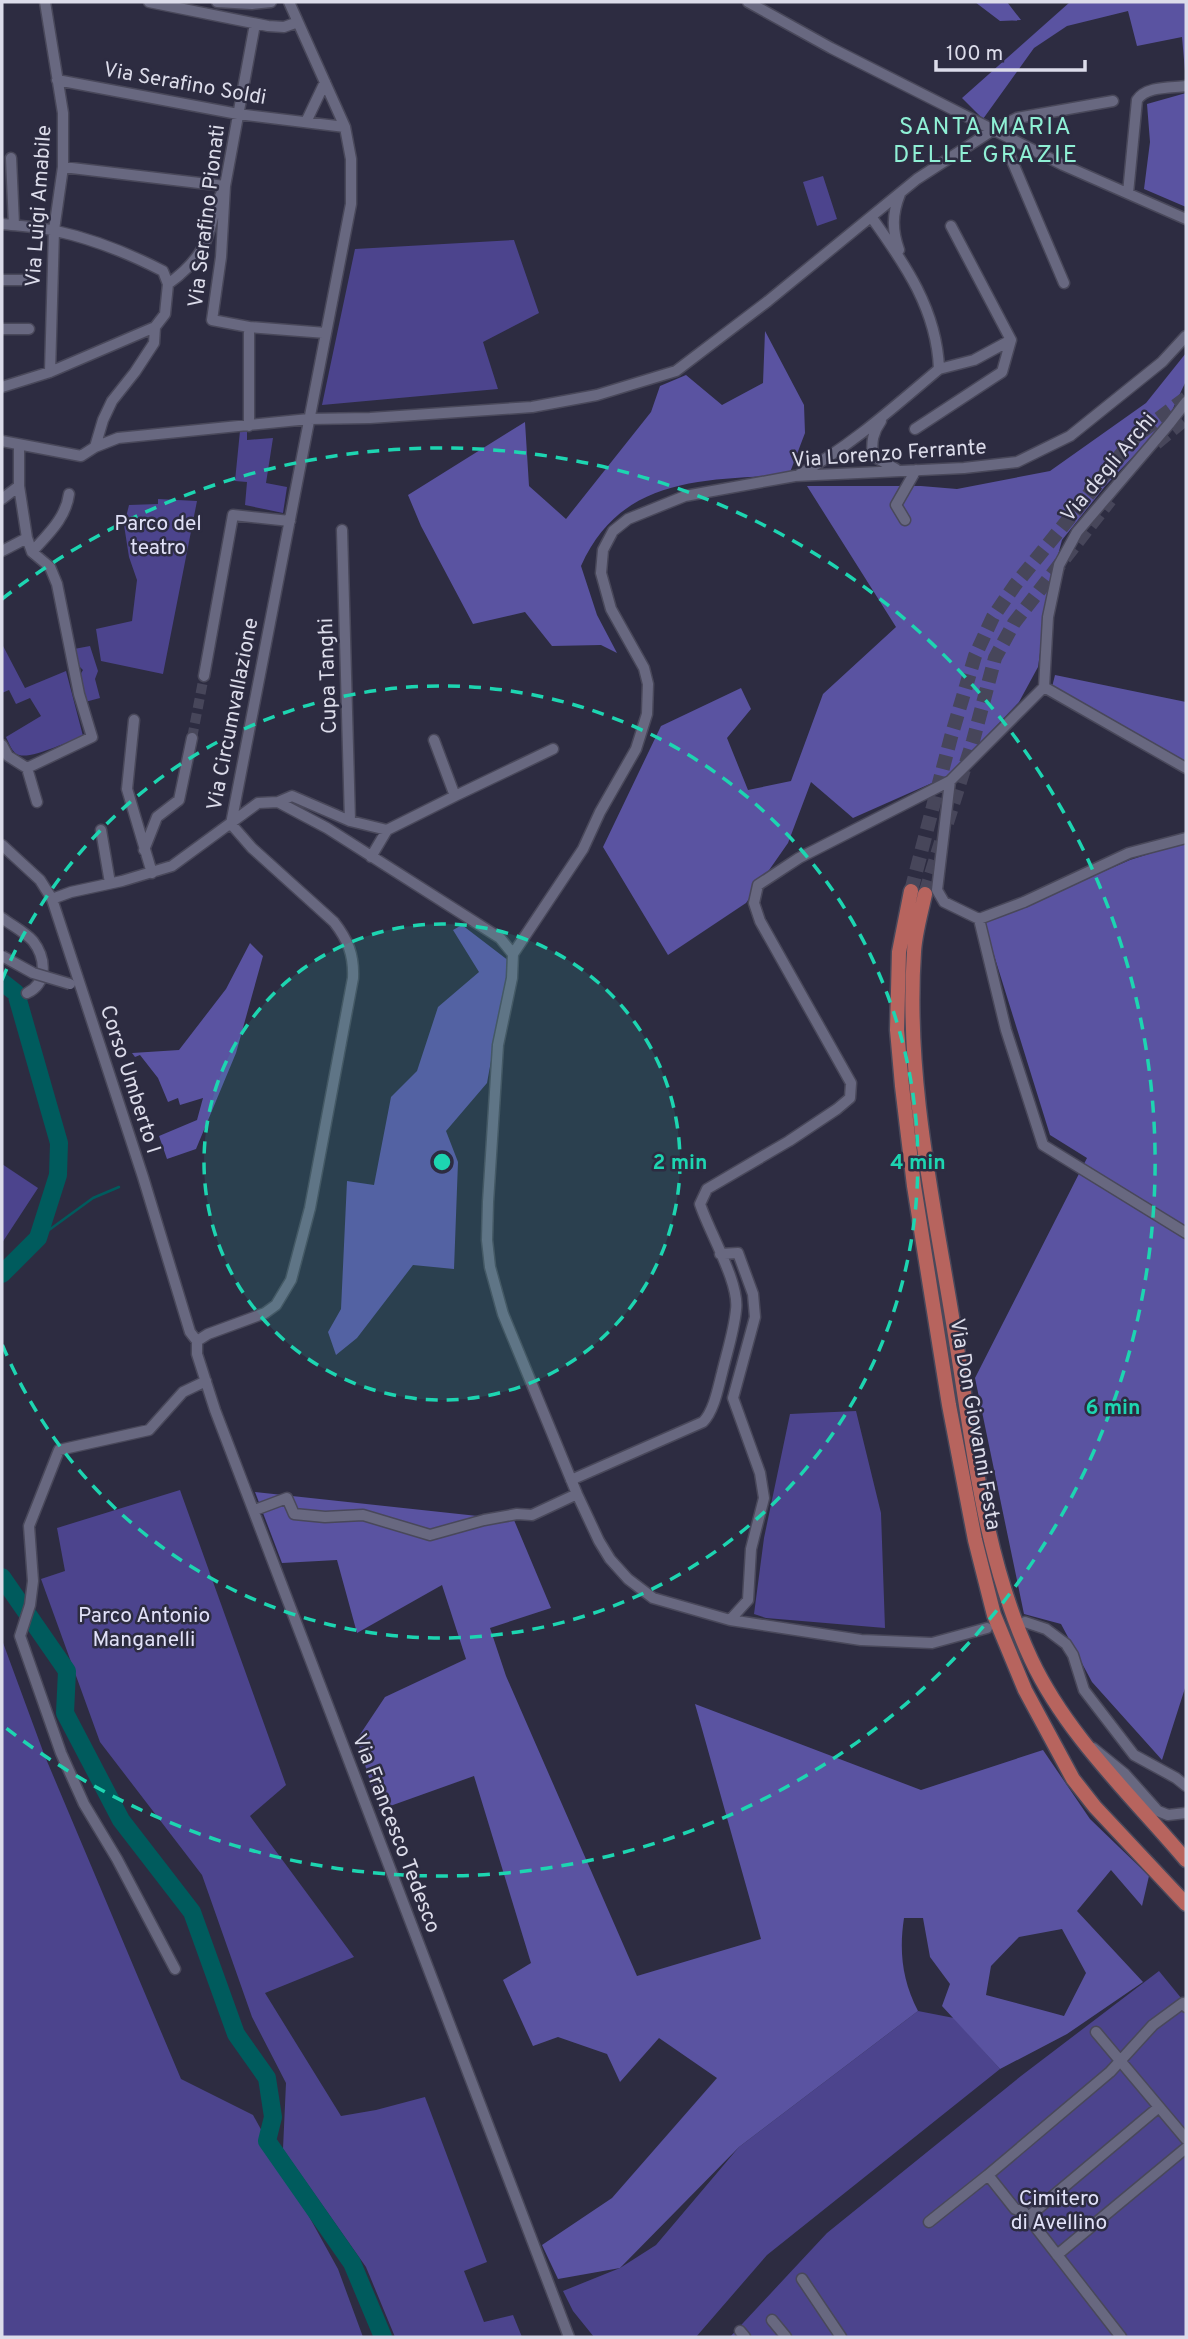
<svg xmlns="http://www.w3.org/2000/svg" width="1188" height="2339" viewBox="0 0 1188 2339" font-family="Overpass,sans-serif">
<rect width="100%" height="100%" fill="#2d2c41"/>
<path fill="#4c448d" d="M823,176l14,43 -20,7 -14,-44z
M514,240l25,73 -56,29 15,47 -176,16 33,-156z
M240,431h7v9l26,-2 -7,45 21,4 -4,26 -38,-8 2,-23 -12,-1z
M158,499l39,2 -34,173 -62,-13 -5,-32 36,-8 5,-41 -8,-23 -5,-32 5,-20 29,-1z
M2,644l23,44 41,-17 17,65c-14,5 -51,23 -64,19 -7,-2 -10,-12 -13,-18l35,-21 -11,-18 -14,6 -7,-14 -7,3z
M90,646l8,25 -3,8 5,19 -15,4 -5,-27 3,-5 -5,-5 -4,-16z
M2,1164l36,24 -36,55z
M856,1411l25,102 4,115 -119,-10 -12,-4 10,-76 26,-124z
M180,1490l106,295 -36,31 104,141 -89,36 76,123 35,-6 49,-13 62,165 -23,9 20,51 29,-7 9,22h-127l-29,-70 -83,-118 3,-66 -34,-66 -50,-142 -102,-133 -59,-163 24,-8 -8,-43z
M2,1640l42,114 137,325 72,36 85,154 25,68h-361z
M1159,1971l27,33v333h-456l97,-104 194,-157z
M918,2011l36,7 46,51 -233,186 -71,82h-102l-21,-26 -10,-20 57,-23 36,-23 83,-98z"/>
<path fill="#5a53a1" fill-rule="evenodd" d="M975,2h32l14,18 -21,1z
M1070,2h116v80l-4,-45 -45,9 -9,-35 -61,15 -33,22 -51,71 -21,-21z
M1186,93v114l-42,-18 6,-47 -3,-38z
M765,331l39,74 1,28 -16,42c-84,5 -168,1 -208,91l16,49 20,38 -16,-8 -49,1 -27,-34 -52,12 -52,-98 -13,-31 117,-73 4,64 37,33 85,-107 9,-26 26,-11 36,30 41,-22z
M1186,353v28l-19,40 -61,64 -44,55 -13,49 -11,78 -19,35 -69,73 -97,43 -42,-36 -23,61 -42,60 -78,52 -65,-108 58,-121 80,-38 10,21 -24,29 21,52 43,-9 32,-87 73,-67 -89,-141h114l36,3 93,-18 96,-68z
M1055,675l131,27v60l-134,-75z
M1186,842v843l-24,75 -70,-78 -31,-58 -37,-10 -49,-236 112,-220 -37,-23 -66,-212 146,-63z
M462,925l47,36 -22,122 -41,48 12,31 -4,107 -41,-4 -56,73 -21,17 -8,-23 13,-23 6,-128 27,4 17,-88 26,-26 21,-64 41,-35 -26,-42z
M250,943l13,13 -27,97 -40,96 -29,10 -8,-23 38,-16 6,-22 -23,7 -2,-7 -10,4 -10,-24 -18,-23 -5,2 -3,-4 47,-3 47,-61z
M255,1492l259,28 37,88 -61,20 16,48 131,300 124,-37 -66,-235 226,86 122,-40 47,69 59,57 -7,30 -31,-36 -34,41 66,71 -76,52 -67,35 -58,-63 8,-22 -20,-27 -7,-39h-19c-5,33 -2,62 14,93l-179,136 -119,121 -62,11 -16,-34 70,-47 105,-120 -58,-40 -39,44 -13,-28 -49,-17 -25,9 -30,-66 28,-17 -57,-187 -95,34 -22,-71 28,-42 81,-38 -24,-74 -85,48 -20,-73 -55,3zM1062,1929l24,44 -22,43 -78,-21 5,-29 28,-29z"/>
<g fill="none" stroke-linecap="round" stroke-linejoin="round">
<path stroke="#005b5d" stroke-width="2.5" d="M38,1238l55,-40 26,-11"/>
<path stroke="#005b5d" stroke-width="18" d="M2,982l14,11 43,150 -1,32 -20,63 -36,36
M2,1577l65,94 -2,42 56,107 71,92 44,122 31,44 6,39 -6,24 85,122 31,74"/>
<path stroke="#47465a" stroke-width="10" stroke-dasharray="10 5" stroke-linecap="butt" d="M192,738l12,-62"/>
<path stroke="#47465a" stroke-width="14" stroke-dasharray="14 7" stroke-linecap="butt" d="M1156,443l30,-25
M947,823l26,-82 22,-83 19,-35 96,-123
M911,891l40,-154 24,-81 18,-39 22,-32 121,-149 50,-38
M925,894l16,-52"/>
<defs>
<path id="minor" d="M45,2l18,111v54l-9,63 -4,142
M149,2l119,24 16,1 14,-5
M217,2l35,2 19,-2
M748,2l83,46 232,117 123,54
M57,80l181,34 107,13
M306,122l19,-40
M1011,139l-1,17 54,127
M11,158l3,67
M63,167l162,19
M1128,193l9,-93c9,-14 33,-12 49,-14
M2,224c18,2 36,3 54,7 37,8 74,23 107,40l5,13 -3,30 -10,13 -1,16 -19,29 -23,29 -9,19 -8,27
M899,250c-7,-20 -7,-36 1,-56
M2,280h20
M168,284c14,-10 27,-22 35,-37 9,-17 10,-38 19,-55
M249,327l77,6
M2,329h27
M939,369l35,-9 37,-20 -60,-114
M2,387l48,-15 105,-45
M881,421c-8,11 -10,21 -8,35l23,13
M249,426v-99l-37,-7 9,-63 4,-71 30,-162
M915,429l87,-57 9,-32
M2,441l79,15 14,-9 23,-9 191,-19 61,-1 162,-11 65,-12 79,-24 92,-70 149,-122 76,-49 24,-12 96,-17
M800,474c51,-28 95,-68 139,-105 -2,-59 -34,-105 -67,-151
M2,499l17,-13
M905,520l-9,-15 20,-35
M342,530l8,291
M2,551l25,-13
M32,552c16,-18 34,-34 37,-58
M204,676l29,-161 57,6
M1044,687l-94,94 -13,109 7,12 35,17 45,-17 105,-49 57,-15
M1044,687l4,-70 11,-52 18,-33 93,-109 16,-21
M1044,687l142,81
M134,720l-7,69 25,84
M2,745l6,11 19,12 65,-31 -13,-43 -22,-110 -7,-17 -18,-15 -5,-14 -8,-52v-41
M27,768l10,34
M455,796l98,-47
M278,802l14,-6 58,25 37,9
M231,824l120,-620v-45l-6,-32 -56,-125
M101,830l9,53
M2,845l38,35 12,19 91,278 47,155 7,9
M144,850l13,-33 22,-17 13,-62
M371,857l16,-27 68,-34 -21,-56
M52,899l19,-7 51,-11 50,-15 86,-63 20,-1 49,26 173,110 13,16 -1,24 -14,67 -10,157 -1,38 3,27 13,47 74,180 22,47 11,18 18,20 25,19 77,22 131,20 71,3 55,-15
M2,918c9,7 23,14 31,23 13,17 15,42 -6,52
M979,919l27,111 37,115 143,88
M513,954l70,-105 17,-37 36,-63 11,-35 1,-30 -4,-16 -33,-59 -10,-36 2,-23 10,-19 15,-12 57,-23 110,-20 169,-8 53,-6 53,-26 92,-74 24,-26
M720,1254l18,-1 15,41 2,23 -22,81 27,75 4,25 -13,51 -3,51 -18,20
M197,1341v13l18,56 354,927
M197,1341l11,-7 57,-21 11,-8 15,-25 19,-72 43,-230c1,-23 -5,-38 -19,-56l-82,-74 -21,-24
M571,1480l132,-58c11,-11 15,-34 19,-49 5,-21 12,-42 14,-63 4,-27 -27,-78 -36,-106l7,-15 82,-48 48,-32 13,-11 1,-15 -91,-162 -6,-18 4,-18 41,-27 151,-77
M255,1510l32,-12 7,16 31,3 38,-2 67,20 54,-15 33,-6 15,1 45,-21
M1025,1622l21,7 20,15 7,11 11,35 50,65 42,23 10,8
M1093,1748l32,26 33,37 10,4 18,-2
M175,1969l-58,-110 -33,-55 -23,-51 -41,-117 10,-31 3,-24 -4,-55 30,-76 90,-20 34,-38 23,-11
M1096,2032l90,107
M1028,2217l131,-110
M929,2222l59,-47
M1057,2255l129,-107
M802,2279l39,58
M772,2320l14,17
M740,2331l5,6
M1121,2337l-98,-126 -8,-2 -27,-34 122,-103 43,-47 30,-22 3,4"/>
<path id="major" d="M911,891l-12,61 -2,78 5,56 12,100 35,219 26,135 19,75 31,75 48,89 22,28 91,97
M925,894c-4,19 -10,39 -11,58 -9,129 21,257 41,383 18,110 29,223 76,324 36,77 101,137 155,201"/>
</defs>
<use href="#minor" stroke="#49485a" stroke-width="13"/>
<use href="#major" stroke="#49485a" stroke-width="17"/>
<use href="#minor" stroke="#686880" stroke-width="10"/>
<use href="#major" stroke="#b7645e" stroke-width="14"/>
<defs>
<path id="minor-bridge" d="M2,956l31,17 37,11"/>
</defs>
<use href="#minor-bridge" stroke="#49485a" stroke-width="13" stroke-linecap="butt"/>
<use href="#minor-bridge" stroke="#686880" stroke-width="10"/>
</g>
<circle cx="442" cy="1162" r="238" fill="#1dd5b1" fill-opacity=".12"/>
<g fill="none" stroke="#1dd5b1" stroke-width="3.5" stroke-dasharray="12 9">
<circle cx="442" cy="1162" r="238"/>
<path d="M2 980A476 476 0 1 1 2 1344"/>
<path d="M2 599A714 714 0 1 1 2 1725"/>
</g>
<g text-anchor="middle" stroke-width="5" stroke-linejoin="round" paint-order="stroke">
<g font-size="21" fill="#dcdcea" stroke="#2d2c41">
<text transform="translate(185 83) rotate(10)" y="7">Via Serafino Soldi</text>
<text transform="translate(38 206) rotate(-86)" y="7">Via Luigi Amabile</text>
<text transform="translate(206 216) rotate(-83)" y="7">Via Serafino Pionati</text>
<text transform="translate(889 453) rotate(-4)" y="7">Via Lorenzo Ferrante</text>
<text transform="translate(1108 467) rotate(-50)" y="7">Via degli Archi</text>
<text transform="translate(327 676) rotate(-92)" y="7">Cupa Tanghi</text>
<text transform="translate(232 714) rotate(-79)" y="7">Via Circumvallazione</text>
<text transform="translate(131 1079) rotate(72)" y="7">Corso Umberto I</text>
<text transform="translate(976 1424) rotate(80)" y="7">Via Don Giovanni Festa</text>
<text transform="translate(397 1833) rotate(69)" y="7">Via Francesco Tedesco</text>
</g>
<g font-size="21" fill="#e1e1f8" stroke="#2d2c41">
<text x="158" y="530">Parco del<tspan x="158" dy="24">teatro</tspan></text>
<text x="144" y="1622">Parco Antonio<tspan x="144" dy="24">Manganelli</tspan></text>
<text x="1059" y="2205">Cimitero<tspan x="1059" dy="24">di Avellino</tspan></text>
</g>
<g font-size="24" letter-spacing="2" fill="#8ff0d5" stroke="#2d2c41">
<text x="986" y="134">SANTA MARIA<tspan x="986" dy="28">DELLE GRAZIE</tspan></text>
</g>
</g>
<circle cx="442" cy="1162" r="10" fill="#1dd5b1" stroke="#2d2c41" stroke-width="3.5"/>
<g font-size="21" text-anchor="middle" font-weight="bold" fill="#1dd5b1" stroke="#2d2c41" stroke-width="5" stroke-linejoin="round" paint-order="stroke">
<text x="680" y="1169">2 min</text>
<text x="918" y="1169">4 min</text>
<text x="1113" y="1414">6 min</text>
</g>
<rect width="1188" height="2339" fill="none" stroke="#dcdcea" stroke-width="7"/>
<path d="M936 60v10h149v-10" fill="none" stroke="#dcdcea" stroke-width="3.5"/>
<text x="946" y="60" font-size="21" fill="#dcdcea" stroke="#2d2c41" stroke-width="5" paint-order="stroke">100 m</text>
</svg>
